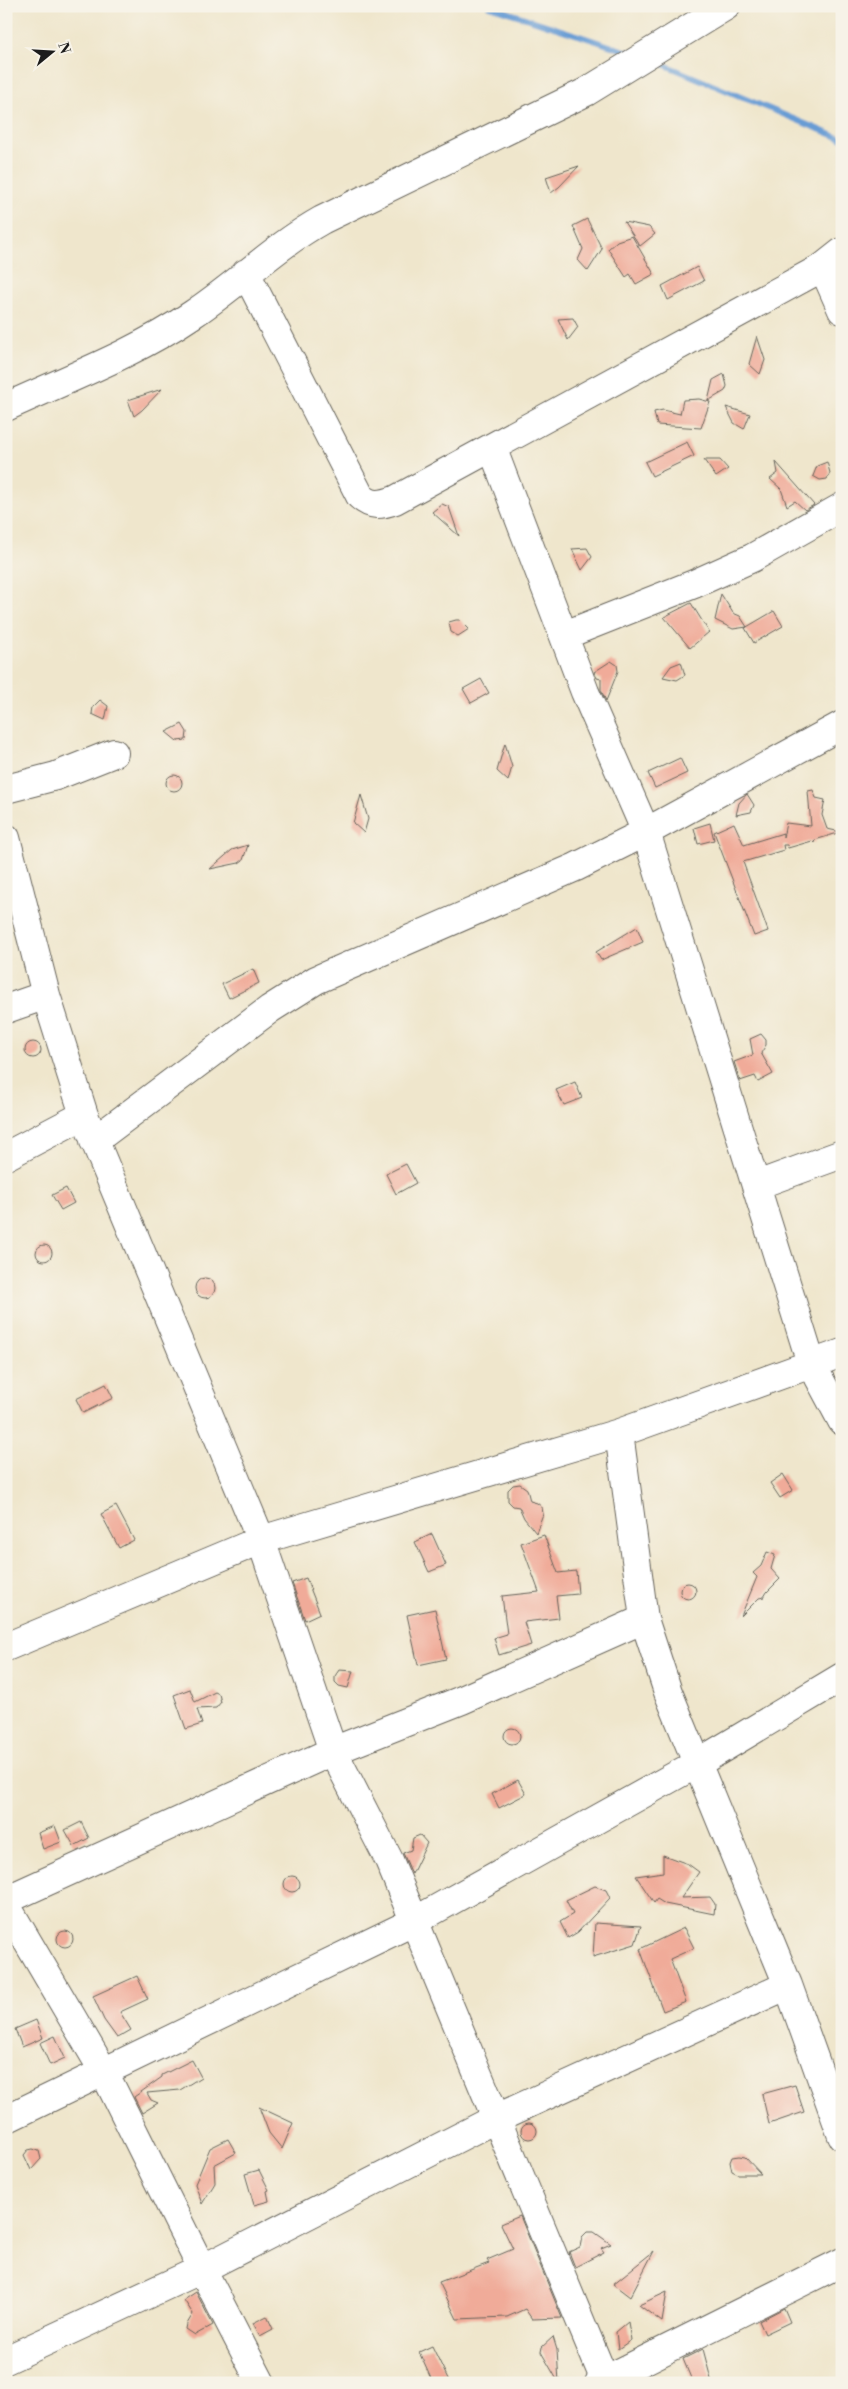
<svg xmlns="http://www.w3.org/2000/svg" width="848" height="2389" viewBox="0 0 848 2389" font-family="'Libre Bodoni',serif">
<rect width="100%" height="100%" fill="#f7f3e8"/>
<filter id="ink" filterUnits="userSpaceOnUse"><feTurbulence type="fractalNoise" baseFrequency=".02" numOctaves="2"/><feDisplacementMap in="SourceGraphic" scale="10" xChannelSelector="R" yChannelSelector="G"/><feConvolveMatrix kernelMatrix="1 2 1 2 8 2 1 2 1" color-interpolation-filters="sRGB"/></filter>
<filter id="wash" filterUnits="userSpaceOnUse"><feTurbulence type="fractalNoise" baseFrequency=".0096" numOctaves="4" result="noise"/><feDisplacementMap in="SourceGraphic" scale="20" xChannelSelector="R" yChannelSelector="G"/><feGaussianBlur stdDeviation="1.12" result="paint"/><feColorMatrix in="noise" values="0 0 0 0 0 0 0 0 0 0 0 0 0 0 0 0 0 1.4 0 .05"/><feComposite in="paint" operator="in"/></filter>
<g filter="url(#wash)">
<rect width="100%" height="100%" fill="#efe6cc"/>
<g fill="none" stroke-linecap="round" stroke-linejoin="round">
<path stroke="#689cd4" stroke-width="5.5" d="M489,6l143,47
M653,60l189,79"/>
</g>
<g id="blocks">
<path fill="#f0ab99" d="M579,166l-20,21 -8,6 -5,-16z
M587,219l15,30 -14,22 -10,-11 5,-11 -10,-23z
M624,222l25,5 6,7 -15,12z
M632,236l22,38 -18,10 -6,-10 -4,3 -18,-28 9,-8z
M697,267l7,14 -36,19 -6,-14z
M573,318l5,9 -10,13 -10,-21z
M757,336l8,24 -5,14 -11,-10z
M724,374l3,12 -2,5 -17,10 5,-21z
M162,389l-20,21 -8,6 -6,-16z
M699,399l11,3 -9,26 -44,-3 -3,-13 9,-2 17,4 3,-14z
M726,407l24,7 -6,15 -10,-6z
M687,442l7,14 -42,20 -7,-14z
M704,460h16l8,9 -12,8z
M776,462l38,43 -9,5 -10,-9 -8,5 -6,-17 -11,-10 8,-6z
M827,462l3,11 -3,6 -7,1 -7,-4 4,-10z
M442,504l7,3 10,29 -27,-24z
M587,548l5,9 -10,13 -10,-21z
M721,594l12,19 7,3 7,11 -14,2 -18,-9z
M691,603l18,29 -19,16 -26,-31z
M774,611l9,15 -29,17 -9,-15z
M456,620h4l9,9 -11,7 -7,-4 -2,-10z
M611,661l6,4 1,6 -12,30 -5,-11v-11l-4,-1 -3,-6z
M681,662l4,13 -8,5 -14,-3 8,-11z
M481,679l8,14 -18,10 -8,-14z
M100,700l8,6 -3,14 -13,-6 1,-7z
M182,724l5,8 -1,8 -9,1 -11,-9z
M505,743l7,24 -4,14 -11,-10z
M680,758l7,15 -32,15 -7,-15z
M166 783a8 8 0 1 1 16 0a8 8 0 1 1-16 0Z
M813,790l3,8 9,2 -3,15 5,14 14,3 -26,8 -1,3 -2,-2 -24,7 -1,-3h-4l1,5 -41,12 25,69 -14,5 -40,-104 20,-9 10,22 39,-12v5l3,-15 25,3 -3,-35z
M747,794l7,11 -3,7 -15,3 3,-12z
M361,795l7,24 -4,14 -11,-10z
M710,823l4,17 -16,4 -4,-16z
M248,845l-5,15 -4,3 -29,6 22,-19z
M637,927l6,15 -42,18 -5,-8z
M253,969l6,14 -30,15 -7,-14z
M761,1034l5,6v5l-5,8 12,21 -15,8 -3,-6 -15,5 -6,-19 19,-7 -3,-16z
M25 1050a8 8 0 1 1 16 0a8 8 0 1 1-16 0Z
M575,1082l7,16 -18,7 -8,-15z
M406,1164l10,19 -20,11 -10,-20z
M66,1188l8,15 -13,7 -9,-15z
M36 1253a8 8 0 1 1 16 0a8 8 0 1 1-16 0Z
M195 1288a10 10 0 1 1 20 0a10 10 0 1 1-20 0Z
M106,1384l7,14 -30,15 -7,-14z
M783,1474l10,16 -13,8 -10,-15z
M520,1484l7,5 3,12 7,2 5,4 1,7 -7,19 -12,-15 -5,-11 -6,-1 -5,-5v-11l5,-5z
M116,1506l18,34 -15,8 -18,-34z
M432,1534l14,31 -17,7 -14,-30z
M544,1535l14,38 18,-2 2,23 -22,2 3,22 -35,4 7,23 -32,10 -5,-17 13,-4 -5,-38 37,-4 -18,-49z
M767,1552l8,3 -4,14 9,10 -13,13 -3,5 -5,1 -18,18 16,-39 -4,-4 8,-7z
M306,1578l14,35 -15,7 -13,-37z
M680 1591a8 8 0 1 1 16 0a8 8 0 1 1-16 0Z
M435,1609l11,50 -28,6 -11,-50z
M339,1670l14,1 -5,17 -9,-2 -4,-4v-6z
M190,1689l5,13 20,-10 4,2 2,8 -5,6 -19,1 5,15 -16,5 -12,-34z
M504 1736a8 8 0 1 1 16 0a8 8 0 1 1-16 0Z
M518,1780l8,14 -27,14 -7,-14z
M81,1822l8,16 -15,8 -9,-16z
M55,1826l6,16 -18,7 -5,-16z
M420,1835l7,8 -15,31 -9,-21 8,-3 2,-12z
M663,1855l25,9 11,8 -18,26 29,-1 5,7 -1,10 -49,-10 -8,-5 -3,4 -18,-27 27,-4z
M284 1884a8 8 0 1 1 16 0a8 8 0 1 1-16 0Z
M595,1886l11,4 4,8 -32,34 -10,6 -8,-16 13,-8 -7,-14z
M595,1923l46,3 -6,18 -42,13z
M684,1928l10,20 -24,11 16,43 -23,9 -23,-62z
M57 1939a8 8 0 1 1 16 0a8 8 0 1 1-16 0Z
M137,1976l11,23 -28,13 11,18 -14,8 -13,-18 -11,-24z
M36,2020l7,18 -21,9 -7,-18z
M55,2036l10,22 -15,7 -10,-22z
M192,2060l9,17 -21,13 -33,3 4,7 7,3 -16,10 -8,-16 28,-20v-2z
M795,2085l9,27 -35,12 -7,-30z
M259,2107l34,16 -11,26 -13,-16z
M521 2131a8 8 0 1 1 16 0a8 8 0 1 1-16 0Z
M228,2139l8,14 -22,12 1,18 -13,21 -7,-20 15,-36z
M33,2149l6,2 2,8 -10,11 -7,-15 4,-5z
M739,2156l6,1 16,17h-23l-6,-3 -2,-9 2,-5z
M259,2170l10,20 -2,1 2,10 -15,4 -9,-31z
M520,2216l42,102 -30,1 -7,-10 -18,8 -50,2 -18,-37 50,-19 -2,-3 26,-11 -12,-25z
M587,2232h7l17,12 -10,4 3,4 -29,15 -6,-15 11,-5 2,-10z
M654,2251l-24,46 -17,-13z
M196,2292l17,33 -18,10 -9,-6 1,-5 6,-10 -9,-14z
M667,2292l-5,30 -23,-17z
M784,2308l6,14 -25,12 -6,-13z
M267,2316l6,13 -13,7 -7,-13z
M628,2322l3,18 -13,9 -2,-17z
M553,2337l4,13 2,33 -18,-31 1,-5z
M432,2346l18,37h-17l-14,-31z
M703,2349l9,34h-19l-10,-24z"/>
</g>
</g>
<g filter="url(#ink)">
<use href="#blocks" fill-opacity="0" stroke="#66635a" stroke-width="1"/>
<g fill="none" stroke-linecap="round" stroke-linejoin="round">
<defs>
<path id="minor" d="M823,267l19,43
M246,273l114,223c12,11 21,9 35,4l428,-233 19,-15
M6,407c63,-29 130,-54 187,-93 45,-30 81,-67 129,-94l264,-128 140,-86
M492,447l93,245 61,140 165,531 31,58
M565,635l129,-51 58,-26 90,-51
M6,789l50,-13 58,-23
M6,838l40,157 38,120 177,425 72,211 56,109 217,523
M6,1009l40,-14
M94,1141l176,-132 46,-29 260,-113 70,-35 196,-107
M6,1156l78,-41
M757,1185l85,-31
M619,1433l25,186 24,73 120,293 54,151
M6,1647l255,-107 358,-107 223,-80
M6,1900l327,-149 129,-51 182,-81
M6,1905l98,167 98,197 59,114
M6,2119l407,-197 285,-159 144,-86
M6,2360l196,-91 295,-151 291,-133
M599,2383l243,-121"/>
</defs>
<use href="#minor" stroke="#66635a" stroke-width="30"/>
<use href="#minor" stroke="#fff" stroke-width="28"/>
</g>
</g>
<rect width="848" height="2389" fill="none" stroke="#f7f3e8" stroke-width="25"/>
<g transform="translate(52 52) rotate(72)" stroke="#f7f3e8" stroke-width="4" paint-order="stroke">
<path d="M0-4L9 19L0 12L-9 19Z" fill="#1c1c1c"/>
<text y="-8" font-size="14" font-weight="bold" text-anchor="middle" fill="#1c1c1c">N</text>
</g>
</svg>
